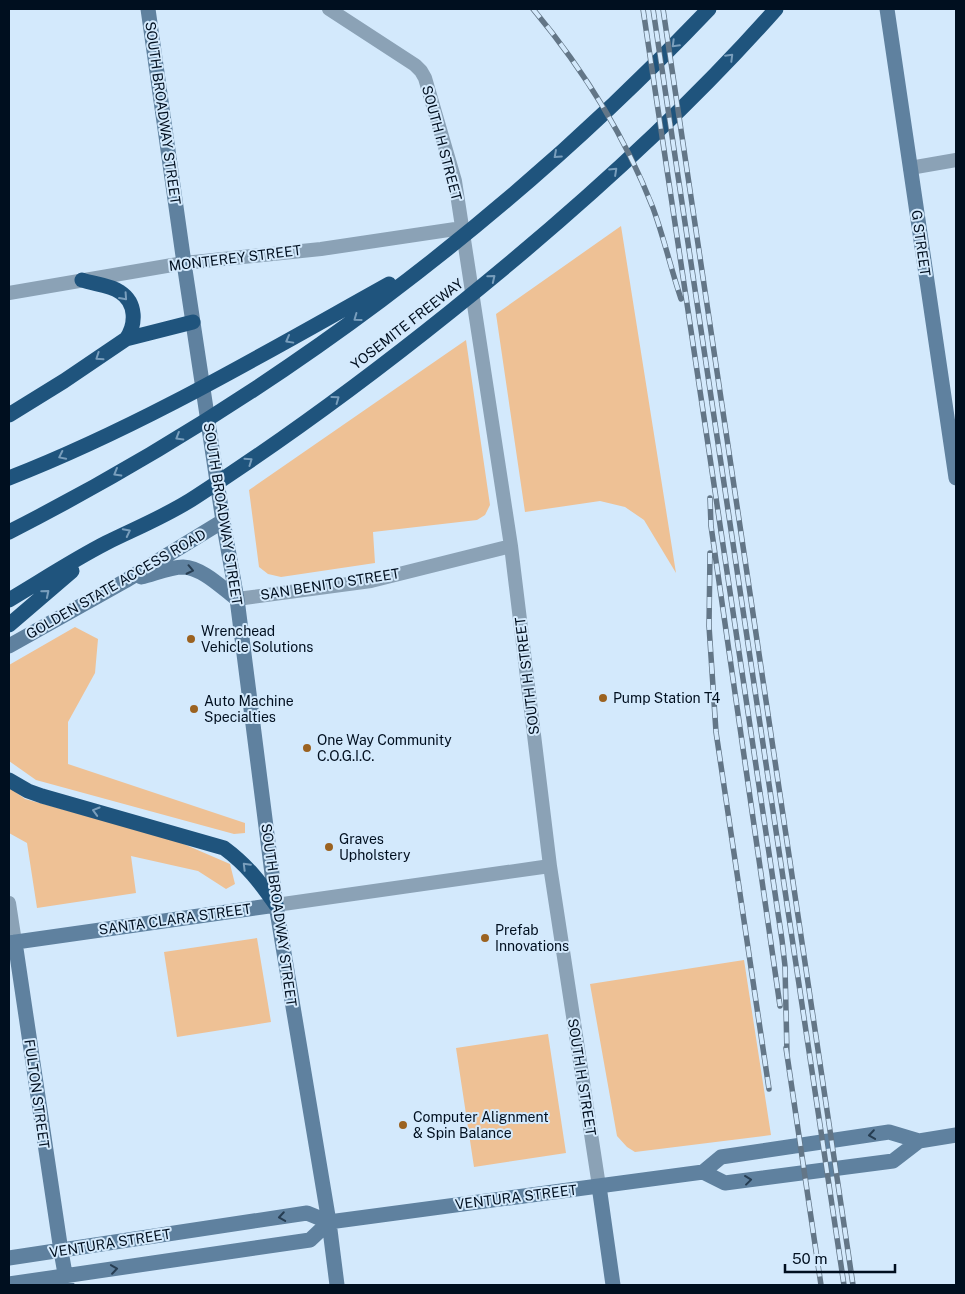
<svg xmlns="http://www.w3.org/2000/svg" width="965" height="1294" viewBox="0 0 965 1294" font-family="'Public Sans',sans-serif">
<rect width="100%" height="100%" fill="#d3e9fc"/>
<path fill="#eec195" d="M621,226l55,347 -32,-53 -19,-13 -25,-6 -75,11 -29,-198z
M466,340l24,165 -5,10 -8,5 -104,12 2,31 -94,14 -13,-3 -9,-7 -10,-77z
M75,627l23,12 -3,34 -27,49v42l177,59v10l-11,1 -198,-54 -27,-19v-96z
M9,787l16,12 147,40 58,25 5,20 -9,5 -28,-18 -67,-15 5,37 -99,15 -10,-65 -18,-10z
M257,938l14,84 -94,15 -13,-85z
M744,960l27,175 -136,17 -8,-5 -10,-11 -27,-152z
M548,1034l18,119 -92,14 -18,-119z"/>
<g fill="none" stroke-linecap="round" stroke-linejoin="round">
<path stroke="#8ba2b6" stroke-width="14" d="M329,9l86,56 6,6 4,7 30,103 56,365 39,320 49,320
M910,168l46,-8
M9,293l175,-30 137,-14 141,-21
M237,599l134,-18 140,-35
M9,903l6,39
M276,905l274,-39"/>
<path stroke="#5f819f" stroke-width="15" d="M148,9l36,254 39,258 14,78 39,306 53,317 8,63
M887,9l69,469
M141,577c13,-3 29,-10 42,-10 20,1 39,21 54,32
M9,646l116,-65 98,-60
M15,942l46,309 6,34
M9,943l267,-38
M703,1172l22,11 168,-22 26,-20
M599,1186l14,99
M9,1258l298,-45 22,9 374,-50 18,-15 168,-25 30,9 37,-6
M9,1284l301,-44 19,-18"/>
<path stroke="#1f547d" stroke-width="15" d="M82,280c11,4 29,5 38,12 17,11 16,33 6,47
M9,415l55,-34 62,-42 67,-17
M9,478c133,-52 256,-125 380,-194
M9,532c261,-133 498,-311 700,-523
M9,600c32,-19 64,-40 97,-57 30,-15 63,-28 91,-47 88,-57 172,-119 253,-184 116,-93 228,-192 326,-303
M9,625l63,-54
M9,780l19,11 14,5 182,52c23,17 36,34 52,57"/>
<defs>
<path id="rail" d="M533,9c49,59 92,127 120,199 11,30 18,61 28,91
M643,9l139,931 3,26 2,88
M653,9l191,1276
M663,9l190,1276
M710,498l1,28 69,480
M710,553l-1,73 7,106 53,357
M786,1048l35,237"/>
</defs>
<use href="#rail" stroke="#637687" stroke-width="5.5"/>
<use href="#rail" stroke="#d3e9fc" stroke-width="4" stroke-dasharray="11" stroke-linecap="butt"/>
</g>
<defs><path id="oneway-chevron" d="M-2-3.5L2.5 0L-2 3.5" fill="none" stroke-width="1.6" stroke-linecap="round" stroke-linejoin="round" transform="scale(1.25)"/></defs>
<g stroke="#799ebc">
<use href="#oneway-chevron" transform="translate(675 44) rotate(135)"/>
<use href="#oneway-chevron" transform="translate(730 57) rotate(-45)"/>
<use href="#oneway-chevron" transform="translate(557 155) rotate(138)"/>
<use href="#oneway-chevron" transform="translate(614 171) rotate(-43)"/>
<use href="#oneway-chevron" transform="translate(492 278) rotate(-39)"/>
<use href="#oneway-chevron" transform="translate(124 297) rotate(48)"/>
<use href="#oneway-chevron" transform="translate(357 318) rotate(144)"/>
<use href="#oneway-chevron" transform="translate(289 340) rotate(151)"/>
<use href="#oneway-chevron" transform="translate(99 357) rotate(146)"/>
<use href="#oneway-chevron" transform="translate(336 399) rotate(-36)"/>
<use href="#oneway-chevron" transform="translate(179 437) rotate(149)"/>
<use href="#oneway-chevron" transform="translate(62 456) rotate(154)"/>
<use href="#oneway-chevron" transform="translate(249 461) rotate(-35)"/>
<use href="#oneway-chevron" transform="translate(117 473) rotate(150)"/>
<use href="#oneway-chevron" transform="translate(127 532) rotate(-27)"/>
<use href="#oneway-chevron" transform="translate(46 593) rotate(-40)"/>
<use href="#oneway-chevron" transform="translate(96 811) rotate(-164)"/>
<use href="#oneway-chevron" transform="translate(246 866) rotate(-135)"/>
</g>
<g stroke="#263d52">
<use href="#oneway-chevron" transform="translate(190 570) rotate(12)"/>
<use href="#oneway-chevron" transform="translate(872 1135) rotate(172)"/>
<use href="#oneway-chevron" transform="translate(748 1180) rotate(-7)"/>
<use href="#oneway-chevron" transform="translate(282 1217) rotate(171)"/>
<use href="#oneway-chevron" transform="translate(114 1269) rotate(-8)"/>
</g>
<g fill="#9b6220" stroke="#d3e9fc" stroke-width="2">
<circle cx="191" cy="639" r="5"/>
<circle cx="603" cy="698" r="5"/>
<circle cx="194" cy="709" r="5"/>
<circle cx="307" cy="748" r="5"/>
<circle cx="329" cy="847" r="5"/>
<circle cx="485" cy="938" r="5"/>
<circle cx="403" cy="1125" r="5"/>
</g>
<g text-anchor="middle" stroke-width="4" stroke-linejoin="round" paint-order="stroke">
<g font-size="14" fill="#000f1f" stroke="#d3e9fc">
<text transform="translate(163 113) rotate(82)" y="5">SOUTH BROADWAY STREET</text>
<text transform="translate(442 143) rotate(75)" y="5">SOUTH H STREET</text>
<text transform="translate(921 243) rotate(82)" y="5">G STREET</text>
<text transform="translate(235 258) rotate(-7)" y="5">MONTEREY STREET</text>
<text transform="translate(407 324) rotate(-38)" y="5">YOSEMITE FREEWAY</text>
<text transform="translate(223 514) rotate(81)" y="5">SOUTH BROADWAY STREET</text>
<text transform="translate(116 584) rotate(-30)" y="5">GOLDEN STATE ACCESS ROAD</text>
<text transform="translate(330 584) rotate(-9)" y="5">SAN BENITO STREET</text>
<text transform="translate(527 676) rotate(-97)" y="5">SOUTH H STREET</text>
<text transform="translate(279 915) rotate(82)" y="5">SOUTH BROADWAY STREET</text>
<text transform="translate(175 919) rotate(-8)" y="5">SANTA CLARA STREET</text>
<text transform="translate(582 1077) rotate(81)" y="5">SOUTH H STREET</text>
<text transform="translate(37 1094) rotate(82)" y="5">FULTON STREET</text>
<text transform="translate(516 1197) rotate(-7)" y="5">VENTURA STREET</text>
<text transform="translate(110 1243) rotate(-9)" y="5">VENTURA STREET</text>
</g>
<g font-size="14" fill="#000f1f" stroke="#d3e9fc" text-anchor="start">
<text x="201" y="636">Wrenchead<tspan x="201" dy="16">Vehicle Solutions</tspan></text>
<text x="613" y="703">Pump Station T4</text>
<text x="204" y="706">Auto Machine<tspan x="204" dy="16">Specialties</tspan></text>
<text x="317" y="745">One Way Community<tspan x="317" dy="16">C.O.G.I.C.</tspan></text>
<text x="339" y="844">Graves<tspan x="339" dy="16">Upholstery</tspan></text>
<text x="495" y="935">Prefab<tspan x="495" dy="16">Innovations</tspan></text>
<text x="413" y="1122">Computer Alignment<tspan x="413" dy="16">&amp; Spin Balance</tspan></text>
</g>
</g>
<rect width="965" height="1294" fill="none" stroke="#000f1f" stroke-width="20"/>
<path d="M785 1264v8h110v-8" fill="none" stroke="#000f1f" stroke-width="2.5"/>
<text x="792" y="1264" font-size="15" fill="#000f1f" stroke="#d3e9fc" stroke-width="4" paint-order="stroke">50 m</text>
</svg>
